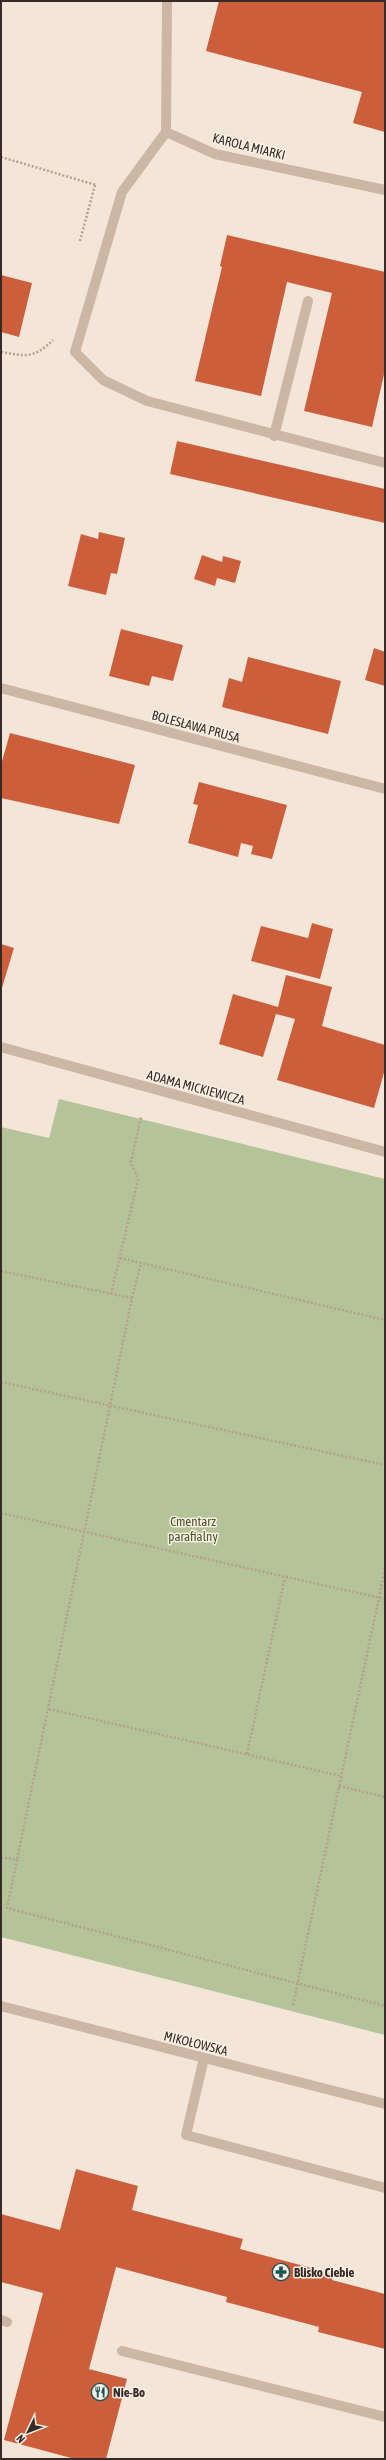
<svg xmlns="http://www.w3.org/2000/svg" width="386" height="2460" viewBox="0 0 386 2460" font-family="'Asap Condensed',sans-serif">
<rect width="100%" height="100%" fill="#f3e6d9"/>
<path fill="#b5c398" d="M59,1099l326,80v856l-384,-98v-810l48,11z"/>
<path fill="#cd5e3c" d="M219,1h166v131l-32,-9 9,-31 -156,-41z
M227,235l158,37v98l-13,57 -68,-16 28,-118 -45,-11 -26,114 -66,-15 27,-114 -2,-1z
M1,275l31,8 -13,54 -18,-5z
M177,441l208,48v34l-215,-49z
M99,532l26,6 -8,36 -6,-1 -5,22 -38,-9 13,-52 17,5z
M202,555l20,7 1,-6 18,5 -6,22 -18,-5 -2,8 -21,-7z
M121,629l62,16 -10,36 -21,-5 -3,10 -40,-10z
M374,648l11,4v34l-20,-6z
M248,657l93,24 -13,53 -106,-27 7,-29 13,4z
M10,733l125,32 -16,59 -118,-26v-33z
M199,782l88,23 -15,54 -21,-5 2,-8 -12,-3 -3,14 -50,-14 10,-38 -5,-1z
M312,923l21,6 -13,50 -69,-18 10,-35 47,12z
M1,944l13,4 -13,43z
M286,975l46,12 -10,39 63,19v24l-11,39 -97,-28 18,-61 -19,-5 -13,43 -44,-13 14,-50 45,13z
M76,2169l62,17 -6,24 111,29 -3,10 94,25 -2,6 53,14v55l-67,-17 1,-5 -93,-25 1,-5 -111,-30 -27,102 38,10 -21,80h-31l-71,-19 39,-147 -42,-11v-68l59,16z"/>
<g fill="none" stroke-linecap="round" stroke-linejoin="round">
<path stroke="#b79f8e" stroke-width="2.5" stroke-dasharray="2 2" stroke-linecap="butt" d="M1,157l95,28
M80,241l15,-56
M1,352c25,4 33,7 52,-12
M120,1258l265,62
M1,1271l131,27 -115,562
M111,1294l27,-114 -7,-18 10,-45
M132,1298l9,-35
M1,1382l384,83
M1,1513l384,86
M49,1709l292,67
M247,1754l38,-177
M339,1786l46,11
M1,1857l16,3 -10,48 378,98
M293,2005l92,-436"/>
<path stroke="#ccb6a4" stroke-width="10" d="M166,132l-44,60 -47,160 28,28 44,21 238,62
M274,436l34,-135
M204,2058l-18,77 199,53
M1,2320l6,2
M122,2351l263,66"/>
<path stroke="#ccb6a4" stroke-width="10" d="M167,1l-1,131 49,22 170,36
M1,688l384,101
M1,1047l384,105"/>
<path stroke="#ccb6a4" stroke-width="10" d="M1,2006l384,98"/>
</g>
<defs>
<symbol id="pharmacy-ring" viewBox="-11 -11 22 22"><circle r="9.5" fill="#faf0e5" stroke="#19575a" stroke-width="1.5"/><path d="M-2-6h4v4h4v4h-4v4h-4v-4h-4v-4h4Z" fill="#19575a"/></symbol>
<symbol id="restaurant-ring" viewBox="-11 -11 22 22"><circle r="9.5" fill="#faf0e5" stroke="#19575a" stroke-width="1.5"/><path d="M-5-6h1v4h1v-4h1v4h1v-4h1v5L-1.5 .5V6h-2V.5L-5-1ZM5-6V6H3V1.5H1.5Q1.5-4 5-6Z" fill="#19575a"/></symbol>
</defs>
<g fill-rule="evenodd">
<use href="#pharmacy-ring" x="271" y="2262" width="20" height="20"/>
<use href="#restaurant-ring" x="90" y="2382" width="20" height="20"/>
</g>
<g text-anchor="middle" stroke-width="3" stroke-linejoin="round" paint-order="stroke">
<g font-size="13" fill="#362b26" stroke="#faf0e5">
<text transform="translate(249 146) rotate(14)" y="5">KAROLA MIARKI</text>
<text transform="translate(196 726) rotate(15)" y="5">BOLESŁAWA PRUSA</text>
<text transform="translate(196 1087) rotate(15)" y="5">ADAMA MICKIEWICZA</text>
<text transform="translate(196 2043) rotate(14)" y="5">MIKOŁOWSKA</text>
</g>
<g font-size="13" fill="#465628" stroke="#faf0e5">
<text x="193" y="1526">Cmentarz<tspan x="193" dy="15">parafialny</tspan></text>
</g>
<g font-size="13" font-weight="bold" fill="#362b26" stroke="#faf0e5" text-anchor="start">
<text x="294" y="2277">Blisko Ciebie</text>
<text x="113" y="2397">Nie-Bo</text>
</g>
</g>
<rect width="386" height="2460" fill="none" stroke="#362b26" stroke-width="4"/>
<g transform="translate(28 2432) rotate(227)" stroke="#faf0e5" stroke-width="3" paint-order="stroke">
<path d="M0-3L7 15L0 10L-7 15Z" fill="#362b26"/>
<text y="-6" font-size="11" font-weight="bold" text-anchor="middle" fill="#362b26">N</text>
</g>
</svg>
